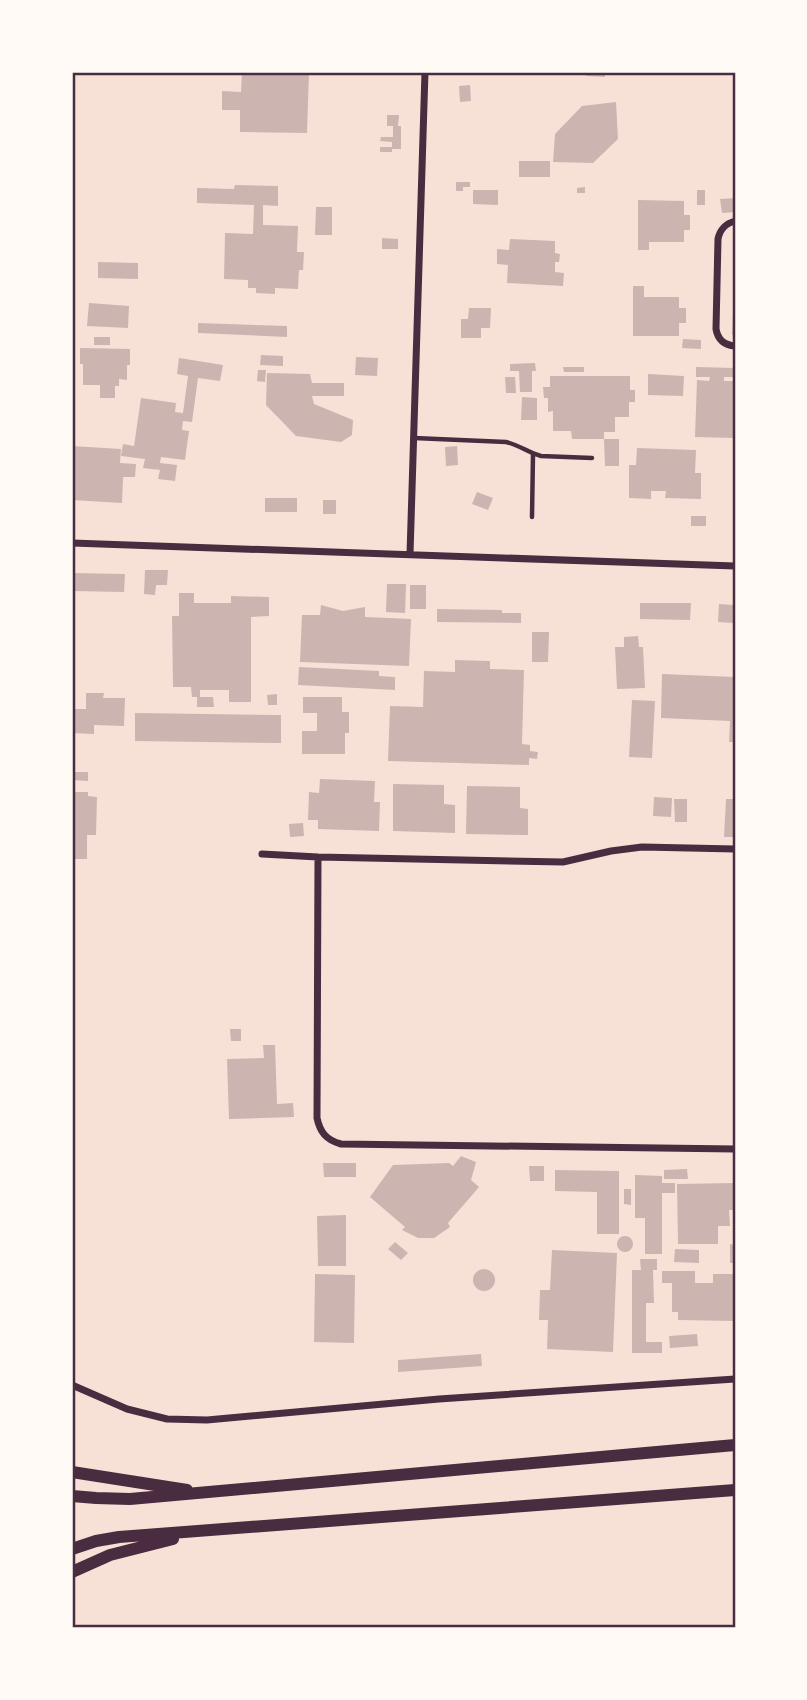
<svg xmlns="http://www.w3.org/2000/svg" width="807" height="1700" viewBox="0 0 807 1700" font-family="Cabin,sans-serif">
<rect width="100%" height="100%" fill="#f7e1d7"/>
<path fill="#ccb4b1" d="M242,72h67l-2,61 -67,-1v-22h-18v-19l19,1z
M504,72h17v3l-17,-1z
M586,72h19v5l-19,-1z
M470,85l1,16 -11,1 -1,-16z
M616,102l2,37 -25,24 -40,-1 2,-28 27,-28z
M387,115h12l-1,11h3v23h-9v-7l-12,-1 1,-4h12v-11h-6z
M380,147h12v5h-12z
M519,161h31v16h-31z
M456,182h14v5h-7v4h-7z
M235,185l43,1v20l-15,-1v20l35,1 -1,26h7l-1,18h-4l-1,19 -23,-1v6l-19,-1v-5h-8v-8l-24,-1 1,-46 28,1 1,-29 -57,-2v-15l37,1z
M585,187v6h-8v-5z
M473,190h25v15l-25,-1z
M697,190h8v15h-8z
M735,198v14l-13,1 -2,-14z
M638,200l46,1v14h6v15h-6v12h-35v8h-11z
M316,207h16v28h-17z
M382,238l16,1v10h-16z
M510,239l45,2v12l5,1 -1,8h-4v10l9,1 -1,13 -56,-3 1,-18 -11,-1v-15l12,1z
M98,262l40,1v16l-40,-1z
M633,286h11v11h35v11h7v15h-7v13h-46z
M89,303l40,3 -1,22 -41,-2z
M469,308h22l-1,20h-9v10h-20v-19h7z
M733,311h2v24h-3z
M198,323l89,3v11l-89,-4z
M94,337h16v8h-16z
M683,339l18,1v9l-19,-1z
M80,348l50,1v16h-3v15l-8,-1v7h-4v12h-15v-13h-17v-21h-3z
M261,355l22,1v10l-23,-1z
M356,357l22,1 -1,18 -22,-1z
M179,358l44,7 -3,16 -22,-3 -6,44 -9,-1 -1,9 7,1 -4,29 -24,-3 -1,6 17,2 -2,16 -17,-2 2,-9 -17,-2 2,-9 -24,-3 2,-12 11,2 7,-48 35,5 -1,9 8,1 5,-37 -11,-2z
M535,363l1,8h-4v21h-12l-1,-21h-9v-7z
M563,367h21v5h-20z
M696,367l39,1v9h-11v4h11v57l-40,-1 2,-57 12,1 1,-4h-14z
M258,370h8l-1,12 -8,-1z
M267,373l43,1 2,9h32v13h-32l2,8 39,16 -1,15 -11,7 -45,-6 -30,-31z
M648,374l36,2 -1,20 -35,-1z
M550,376h80v14h5v12h-6v15h-14v15h-11v7h-32l-1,-8h-18v-20l-5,1v-14h-4l-1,-11h7z
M505,377h10l1,16h-10z
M522,397l15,1v22h-16z
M604,439h15v27h-14z
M72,446l49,3 -1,14 16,1 -1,13h-12l-1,26 -50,-3z
M457,446l1,19 -12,1 -1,-19z
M637,448l59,2 -1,23h6v26l-36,-1 1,-7h-15v8l-22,-1v-33h7z
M477,492l16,6 -5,12 -16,-6z
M265,498h32v14h-32z
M323,500h13v14h-13z
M691,516h15v10h-15z
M145,570h23l-1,15h-11l-1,10 -11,-1z
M72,573l53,1 -1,18 -52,-1z
M387,584h19l-1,29 -19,-1z
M410,585h16v24h-16z
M179,593h15v10h37v-7l38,1v19l-18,1v85h-22v-12h-29v7h13l1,10h-17v-10h-5l-1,-10h-18l-1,-71h7z
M640,603h51l-1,17 -50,-1z
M719,604l15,1 -1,18 -15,-1z
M321,605l22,6 22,-4v10l46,2 -2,47 -109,-4 2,-47h18z
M437,609l65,1v3h19v10l-84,-1z
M532,632h17l-1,30h-16z
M638,636l1,11h4l2,41 -28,1 -2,-42h9v-10z
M455,660l35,1v8l34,1 -2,74 8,1v6l8,1 -1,7 -8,-1v7l-141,-4 2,-55 33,1 1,-36 31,1z
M299,667l80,4v5l16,1v13l-97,-5z
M662,674l73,3v65h-6l1,-21 -69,-3z
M86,693h18l-1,5h22l-1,28 -30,-1v9l-22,-1v-24h14z
M277,694v11h-9l-1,-10z
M303,697h39v15h7v21h-4v21h-43v-23h15v-18h-14z
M632,700l23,1 -3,57 -23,-1z
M135,713l146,2v28l-146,-2z
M72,772h16v9l-16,-1z
M320,779l55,2 -1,21h6l-1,29 -61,-2v-9h-10l1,-28 10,1z
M393,784l51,1v19l11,1v28l-62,-2z
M467,786l53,1v21l8,1v26l-62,-1z
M72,792h16v4l9,1 -1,38h-9v24h-15z
M654,797l18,1 -1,19 -18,-1z
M674,799h13v23h-12z
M726,799h9v38h-11z
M303,823l1,13 -14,1 -1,-13z
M230,1029h11v12h-10z
M263,1045h12l2,59 16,-1 1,14 -65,2 -2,-60 37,-1z
M461,1156l15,6 -5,18 8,7 -31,36 2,4 -16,11h-16l-16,-8 3,-3 -35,-30 23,-32 56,-2 4,3z
M323,1163h33v14h-32z
M529,1166h15v15h-14z
M687,1169l1,10h-24v-9z
M555,1170l64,1v63h-22v-42l-42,-1z
M635,1175l27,1v7h13v10h-13v61h-17v-36h-10z
M735,1183v27h-6l1,16h-12v18h-40l-1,-60z
M624,1189h7v16l-7,-1z
M346,1215v51h-28l-1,-50z
M617 1244a8 8 0 1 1 16 0a8 8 0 1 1-16 0Z
M395,1242l13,11 -7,7 -13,-11z
M730,1244l5,1v18h-5z
M675,1249l24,1v13l-25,-1z
M552,1250l65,3 -4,99 -66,-3 1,-29h-9l1,-30h10z
M640,1259h17v11h-4l1,33h-8v39h16v11h-30v-83h9z
M473 1280a11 11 0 1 1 22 0a11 11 0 1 1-22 0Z
M662,1271h33v12h18v-9h22v47l-57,-1v-8h-6v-29h-10z
M315,1274l40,1 -1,68 -40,-1z
M697,1334l1,12 -28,2 -1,-12z
M481,1354l1,12 -84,6v-12z"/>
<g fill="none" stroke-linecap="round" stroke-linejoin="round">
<path stroke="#4a2c40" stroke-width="4.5" d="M414,438l92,4c13,3 23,11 35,14l51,2
M532,517l1,-63"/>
<path stroke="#4a2c40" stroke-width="7" d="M735,221c-10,3 -15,8 -17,18l-2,90c2,11 8,16 19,17
M72,543l663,23
M410,554l15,-482
M262,854l56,3 245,5 48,-11 31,-4 93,2
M318,857l-1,261c3,14 9,22 24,26l394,5
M72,1385l55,24 40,10 40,1 232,-21 296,-20"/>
<path stroke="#4a2c40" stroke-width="12" d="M72,1472l115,18
M72,1496l24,2 34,1 605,-54
M72,1549l24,-8 23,-4 616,-47
M72,1572l38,-17 63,-16"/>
</g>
<rect width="807" height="1700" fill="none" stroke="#fffaf5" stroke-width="147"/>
<rect x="74" y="74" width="660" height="1552" fill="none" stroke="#4a2c40" stroke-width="2.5"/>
</svg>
